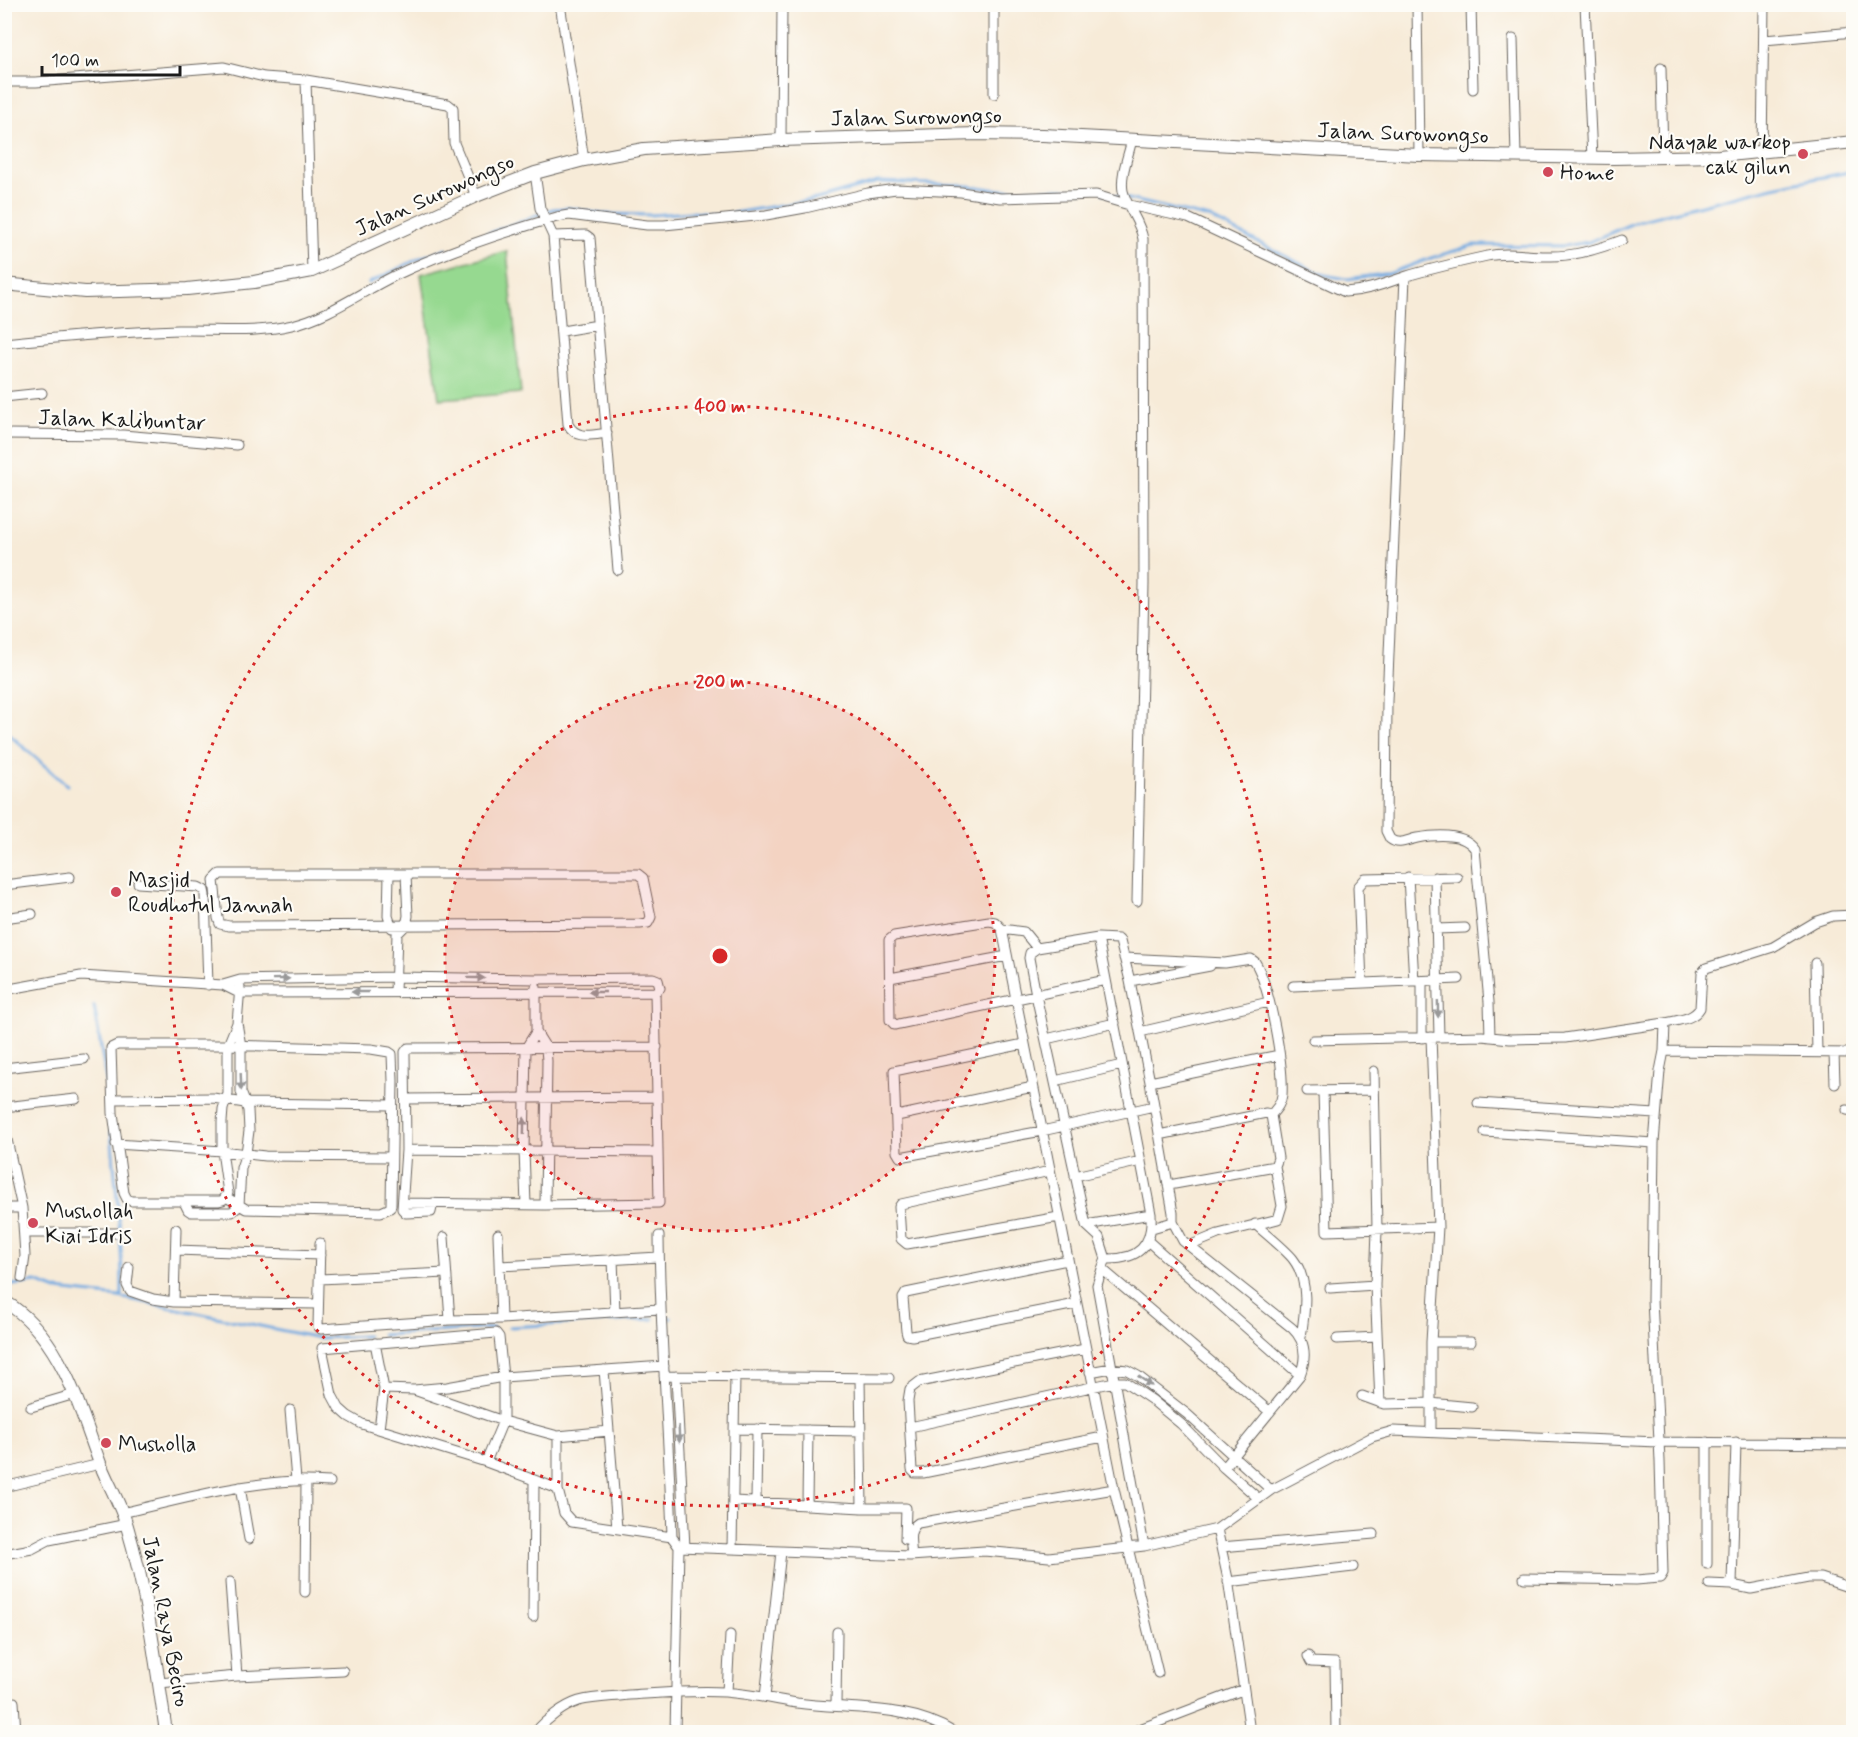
<svg xmlns="http://www.w3.org/2000/svg" width="1858" height="1737" viewBox="0 0 1858 1737" font-family="Mynerve,sans-serif">
<rect width="100%" height="100%" fill="#fdfcf7"/>
<filter id="ink" filterUnits="userSpaceOnUse"><feTurbulence type="fractalNoise" baseFrequency=".0167" numOctaves="2"/><feDisplacementMap in="SourceGraphic" scale="12" xChannelSelector="R" yChannelSelector="G"/><feConvolveMatrix kernelMatrix="1 2 1 2 8 2 1 2 1" color-interpolation-filters="sRGB"/></filter>
<filter id="wash" filterUnits="userSpaceOnUse"><feTurbulence type="fractalNoise" baseFrequency=".008" numOctaves="4" result="noise"/><feDisplacementMap in="SourceGraphic" scale="24" xChannelSelector="R" yChannelSelector="G"/><feGaussianBlur stdDeviation="1.35" result="paint"/><feColorMatrix in="noise" values="0 0 0 0 0 0 0 0 0 0 0 0 0 0 0 0 0 1.4 0 .05"/><feComposite in="paint" operator="in"/></filter>
<g filter="url(#wash)">
<rect width="100%" height="100%" fill="#f7ebd8"/>
<path fill="#96d990" stroke="#597a56" stroke-width="1.5" d="M507,251l14,142 -82,6 -18,-125z"/>
<g fill="none" stroke-linecap="round" stroke-linejoin="round">
<path stroke="#72aae1" stroke-width="3" d="M1103,193l107,25 97,49 18,8 22,4 44,-6 40,-15 43,-13 89,1 26,-4 49,-21 135,-34 81,-16
M727,214l90,-15 61,-17 82,3 42,5 59,-1 24,2
M487,234l66,-25 16,-1 32,6 50,1 40,-3 29,3
M369,283l51,-25 26,-9
M4,730l63,55
M94,1006l14,84
M111,1129c4,56 12,112 11,168
M4,1286l32,-4 21,8 62,7 200,41 48,-2
M668,1318h3
M509,1327l144,-8
M382,1335l111,-7"/>
</g>
</g>
<g filter="url(#ink)">
<g fill="none" stroke-linecap="round" stroke-linejoin="round">
<defs>
<path id="minor" d="M560,4l24,156
M994,4v90
M1417,4l2,151
M1471,4l2,85
M1585,4l7,154
M1513,39l3,118
M1764,40l90,-8
M1661,68l2,89
M306,80l6,191
M4,82h32l188,-15 40,10 42,3 142,24 5,4 1,35 22,53
M1132,139c-3,16 -12,35 -9,52 4,17 17,30 20,48l1,345 -7,317
M781,140l1,-136
M1762,152l2,-148
M535,173l5,35 13,28 15,188c8,16 24,11 39,9
M553,236l33,-1 4,3 28,332
M1405,277l-18,424 -1,130 4,8c9,7 17,1 27,-1 17,-3 47,-6 58,11l14,153 1,35
M562,331l36,-6
M4,343c58,-6 116,-11 174,-13 37,-1 77,4 114,-5 38,-9 67,-32 102,-49 52,-25 107,-43 163,-59l12,-2 78,10h17l102,-10 39,-7 63,-15 28,-4 65,3 39,6 96,-3 33,10 59,13 157,74c23,-1 41,-9 62,-16 26,-8 53,-14 80,-20 22,-5 42,1 64,0 25,0 48,-7 71,-16
M4,397l38,-4
M4,434l119,1 114,10
M220,874h418l5,4 8,39 -3,6 -8,1 -411,2 -9,-2 -2,-6 -4,-38z
M389,874l-1,42 4,12
M1408,877l6,104
M1435,877l4,160
M138,883l60,4 6,3 1,5 3,90
M4,885l66,-8
M4,918l28,-4
M1002,929l112,560 44,184
M1436,929l29,-1
M1098,938l53,276c2,32 -13,46 -45,45
M1037,948l-13,-16 -22,-3 -7,-7 -6,-1 -95,15 -5,4 1,80 5,5 4,-1 207,-44
M1124,958l101,5 26,-4 4,3c15,24 29,104 27,133 -1,9 -6,14 -11,20
M1815,963l2,89
M890,978l117,-22
M1130,981l80,-15
M1362,983l-4,-96 7,-8 92,-2
M223,985l17,-5 155,-3 141,2 117,-1 5,2 2,8 -5,4 4,211 -114,2 -142,-2
M1293,986l166,-7
M536,987v45l10,16 1,13 -2,144
M4,990l77,-14 142,9 16,8 416,-1
M395,992l2,-58 9,-9 2,-9 -2,-42
M1665,1023c12,-3 28,-3 35,-15l2,-35 4,-5 67,-21 42,-25 18,-6 21,-1
M1140,1032l129,-30
M1431,1037l7,190 -7,115v89
M1422,1038v-57
M1046,1039l69,-16
M1313,1040l169,-4 28,3 55,-1 100,-15 -1,28 -4,20 -6,72 -2,157 8,161 3,112 -3,5 -24,2 -112,-2
M1024,1044l-130,27 3,81 3,5 142,-26 112,-25
M1664,1051l190,2
M1834,1053l1,31
M4,1068l80,-9
M1374,1071l3,159 -2,55 5,118
M1055,1081l67,-16
M1150,1082l129,-27
M1307,1091l67,-1
M1323,1091l4,140 111,-4
M114,1099l99,-1 32,5 147,2
M406,1099l251,-2
M1478,1103l178,11
M4,1107l72,-8
M1847,1110l7,1
M897,1116l136,-29
M4,1126l18,82 3,48 -3,22
M1485,1132l169,11
M1159,1135l107,-22 5,2 7,43 -3,8 7,40 -4,13 -60,15 -29,12
M116,1144l106,7 43,5 126,1
M406,1150l252,2
M1050,1171l-149,33 -2,3 2,32 6,5 152,-27
M1075,1176l66,-15
M1169,1185l106,-19
M226,1197l20,12 135,3 9,-4 1,-3 2,-124 -1,-27 -3,-2 -18,-3 -143,-4h-111l-6,3 2,65 11,80 3,6 5,2h87l4,-1 5,-7 -6,-42v-29l1,-13 5,-15v-49l9,-22
M184,1202l4,8 3,2h41l7,-6 2,-38 5,-15 3,-22 -1,-21 -7,-18v-46l-4,-23 3,-36
M433,1203l-2,9 -25,1 -4,-4 4,-59 -1,-98 3,-4 249,-1
M526,1205l-2,-54 2,-103 10,-16
M4,1208h18
M1173,1222l10,19 109,87c14,13 15,29 8,47l-76,93
M1255,1224c11,10 30,25 38,35 17,22 12,53 8,78
M1086,1225l65,-11
M1152,1228l21,-6v-9l-23,-131 -20,-101 -10,-40 -2,-2 -20,-1 -61,10 -7,5 -1,5 7,37 50,230 13,12 7,22 -4,10 168,143
M24,1233h93
M498,1234l3,85
M659,1236c1,101 10,201 13,301l7,10 -4,185
M444,1237l6,83
M1149,1242l151,133
M320,1243l-2,83 3,3 129,-9 51,-1 159,-10
M176,1250l144,5
M613,1259l2,53
M1067,1260l-161,33 -3,5 3,33 1,4 5,1 164,-32
M500,1266l159,-9
M129,1267l-2,18 3,6 23,8 21,3 144,2
M1102,1269l-5,16 47,261
M320,1279l126,-6
M1330,1288l45,-3
M174,1302l2,-73
M1337,1339l40,-2
M1431,1342h40
M375,1343l9,46 -5,40
M1085,1349l-166,33 -9,7 -2,12 4,69 3,3h8l180,-36
M604,1370l13,158
M1090,1372l21,-4 16,2 11,6 49,38 84,76
M664,1376l225,2
M676,1376l9,171
M860,1378l2,130
M384,1389l30,1
M1362,1396l22,8 46,-1 42,4
M31,1407l44,-13
M290,1410l6,70
M910,1427l204,-45h11l27,18 29,24 43,44 35,31
M735,1429l126,2
M609,1431l-51,5 -55,-15 -89,-31 33,-3 56,-10 161,-11
M1707,1442v122
M486,1462l17,-41v-44l-4,-40 -3,-4 -174,15 10,47 7,13 9,8 14,8 124,38 67,25 5,3 6,23 8,9 100,15
M4,1487l96,-23
M240,1487l9,52
M558,1490v-54
M734,1501l128,7h44l-1,31
M756,1502l1,-73
M807,1505l1,-75
M122,1513c56,-13 113,-29 172,-32 12,-1 24,1 36,1
M1217,1529l11,50 22,153
M679,1547l231,9 74,-5 65,6 95,-11 73,-17 54,-39 101,-53 21,-6 265,11 196,2
M1221,1547l153,-13
M732,1549l3,-173
M4,1554l28,-5 17,-9 78,-16
M912,1556c-1,-12 -5,-26 6,-33l196,-34
M230,1582l7,94
M1228,1582l125,-15
M1709,1584l23,1 4,-143
M1732,1585l19,4 57,-11h13l33,11
M305,1592l1,-111
M533,1617l1,-137
M1308,1656l3,6 24,1 1,69
M159,1683l78,-7 106,-5
M727,1692l3,-57
M765,1697l16,-145
M14,1702l2,30
M836,1705l1,-73
M535,1732c11,-12 28,-26 44,-31 16,-4 34,-4 50,-6 32,-2 64,-5 96,-3 25,2 48,7 72,11 52,7 111,1 156,29
M1132,1732l110,-42"/>
<path id="tertiary" d="M4,284l81,8 102,-3 67,-7 58,-11 164,-75 59,-23 49,-13 60,-11 137,-9 195,-6 67,1 376,20 194,3 106,-2 135,-14
M4,1301c56,34 73,100 94,157 8,23 22,44 29,68 20,67 29,137 39,206"/>
</defs>
<use href="#minor" stroke="#69645e" stroke-width="11"/>
<use href="#tertiary" stroke="#69645e" stroke-width="14"/>
<use href="#minor" stroke="#fff" stroke-width="9"/>
<use href="#tertiary" stroke="#fff" stroke-width="12"/>
</g>
<defs><path id="oneway-solid" d="M-6-.8H1V-3.2L6.5 0L1 3.2V.8H-6Z" transform="scale(1.5)"/></defs>
<g fill="#999">
<use href="#oneway-solid" transform="translate(476 978) rotate(1)"/>
<use href="#oneway-solid" transform="translate(281 979) rotate(-1)"/>
<use href="#oneway-solid" transform="translate(360 992) rotate(180)"/>
<use href="#oneway-solid" transform="translate(597 992) rotate(180)"/>
<use href="#oneway-solid" transform="translate(1438 1009) rotate(89)"/>
<use href="#oneway-solid" transform="translate(241 1082) rotate(88)"/>
<use href="#oneway-solid" transform="translate(524 1126) rotate(-89)"/>
<use href="#oneway-solid" transform="translate(1145 1381) rotate(36)"/>
<use href="#oneway-solid" transform="translate(679 1434) rotate(87)"/>
</g>
</g>
<circle cx="720" cy="956" r="275" fill="#d62828" fill-opacity=".12"/>
<g fill="none" stroke="#d62828" stroke-width="3" stroke-dasharray="3 6">
<circle cx="720" cy="956" r="275"/>
<circle cx="720" cy="956" r="550"/>
</g>
<g fill="#d1495b" stroke="#fdfcf7" stroke-width="2">
<circle cx="1803" cy="154" r="6"/>
<circle cx="1548" cy="172" r="6"/>
<circle cx="116" cy="892" r="6"/>
<circle cx="33" cy="1223" r="6"/>
<circle cx="106" cy="1443" r="6"/>
</g>
<g text-anchor="middle" stroke-width="4.5" stroke-linejoin="round" paint-order="stroke">
<g font-size="22" fill="#1c1c1c" stroke="#fdfcf7">
<text transform="translate(916 116) rotate(-1)" y="8">Jalan Surowongso</text>
<text transform="translate(1403 132) rotate(2)" y="8">Jalan Surowongso</text>
<text transform="translate(434 194) rotate(-24)" y="8">Jalan Surowongso</text>
<text transform="translate(122 419) rotate(2)" y="8">Jalan Kalibuntar</text>
<text transform="translate(167 1621) rotate(79)" y="8">Jalan Raya Beciro</text>
</g>
<g font-size="22" fill="#1c1c1c" stroke="#fdfcf7" text-anchor="start">
<text x="1791" y="149" text-anchor="end">Ndayak warkop<tspan x="1791" dy="25">cak gilun</tspan></text>
<text x="1560" y="180">Home</text>
<text x="128" y="887">Masjid<tspan x="128" dy="25">Roudhotul Jannah</tspan></text>
<text x="45" y="1218">Mushollah<tspan x="45" dy="25">Kiai Idris</tspan></text>
<text x="118" y="1451">Musholla</text>
</g>
</g>
<circle cx="720" cy="956" r="9" fill="#d62828" stroke="#fdfcf7" stroke-width="3"/>
<g font-size="18" text-anchor="middle" font-weight="bold" fill="#d62828" stroke="#fdfcf7" stroke-width="4.5" stroke-linejoin="round" paint-order="stroke">
<text x="720" y="412">400 m</text>
<text x="720" y="687">200 m</text>
</g>
<rect width="1858" height="1737" fill="none" stroke="#fdfcf7" stroke-width="24"/>
<path d="M42 66v9h138v-9" fill="none" stroke="#1c1c1c" stroke-width="3"/>
<text x="51" y="66" font-size="18" fill="#1c1c1c" stroke="#fdfcf7" stroke-width="4.5" paint-order="stroke">100 m</text>
</svg>
